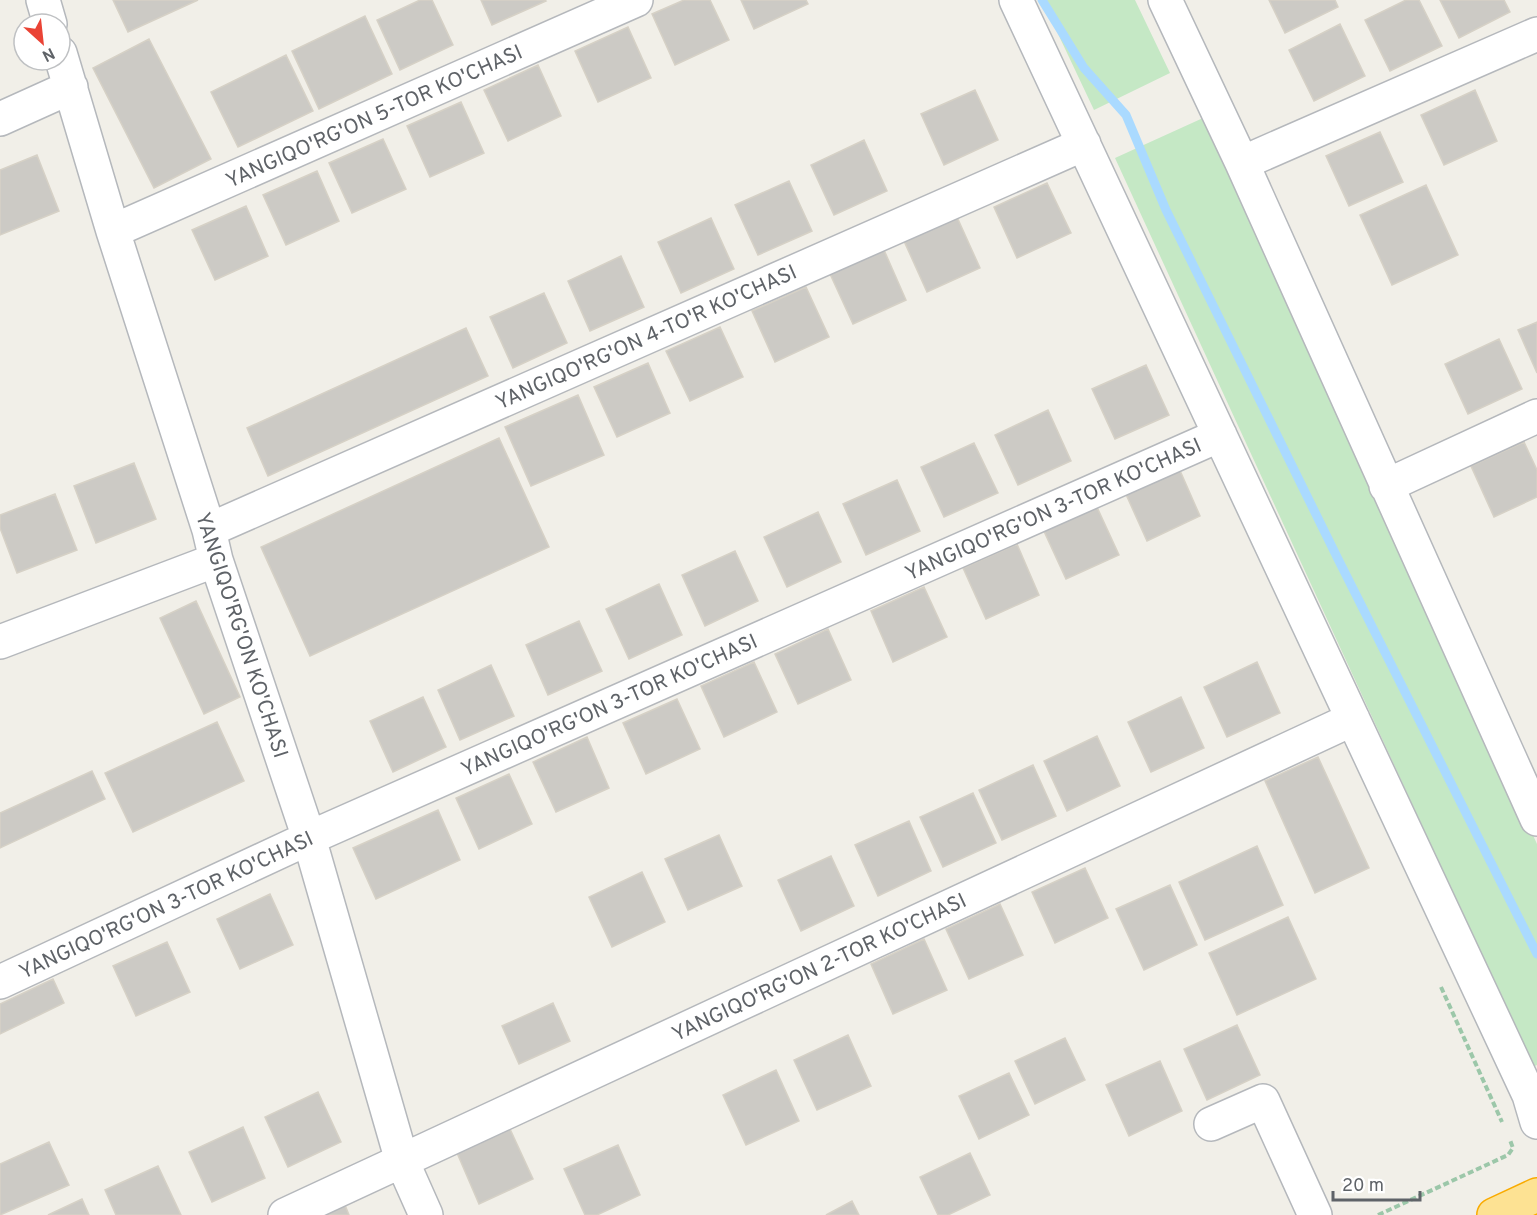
<svg xmlns="http://www.w3.org/2000/svg" width="1537" height="1215" viewBox="0 0 1537 1215" font-family="Overpass,sans-serif">
<rect width="100%" height="100%" fill="#f1efe8"/>
<path fill="#c5e8c5" d="M1042,0h93l35,73 -76,37z
M1203,118l334,726v221l-4,2 -418,-909z"/>
<g fill="none" stroke-linecap="round" stroke-linejoin="round">
<path stroke="#aadaff" stroke-width="9" d="M1042,0l42,68 42,47 40,95 172,349 199,395"/>
</g>
<path fill="#cccac5" stroke="#d6d1c6" stroke-width="1.5" d="M113,0h85l-70,32z
M420,0h12l21,45 -53,25 -23,-50z
M481,0h64l1,1 -54,24z
M684,0h26l19,40 -54,25 -23,-51z
M741,0h65l2,4 -54,25z
M1269,0h66l3,7 -53,26z
M1406,0h13l23,46 -52,25 -25,-51z
M1440,0h64l6,12 -51,26z
M365,16l27,58 -73,35 -27,-58z
M1340,24l25,52 -51,25 -25,-51z
M628,27l23,51 -53,24 -23,-51z
M149,39l62,120 -57,29 -61,-120z
M286,55l27,56 -75,36 -27,-55z
M538,65l23,51 -53,25 -24,-51z
M975,90l23,50 -54,25 -23,-51z
M1475,90l22,51 -53,24 -23,-50z
M461,102l23,51 -54,24 -23,-51z
M1380,132l23,50 -54,24 -23,-50z
M383,139l23,50 -54,24 -23,-50z
M864,140l23,51 -53,24 -23,-50z
M37,155l22,56 -59,24v-65z
M317,171l22,50 -53,24 -23,-50z
M789,181l23,50 -54,24 -23,-50z
M1047,183l24,50 -54,25 -23,-51z
M1426,185l32,70 -66,30 -32,-70z
M246,206l22,50 -53,24 -23,-50z
M957,217l23,51 -53,24 -23,-51z
M711,218l23,51 -53,24 -23,-51z
M884,250l22,50 -53,24 -23,-50z
M621,256l23,51 -54,24 -22,-50z
M806,287l23,50 -54,25 -23,-51z
M544,293l23,50 -54,25 -23,-51z
M1537,322v51l-19,-43z
M720,327l23,50 -53,24 -24,-50z
M466,328l22,48 -220,100 -21,-48z
M1499,339l23,50 -54,25 -23,-50z
M648,363l22,50 -53,24 -23,-50z
M1146,365l23,50 -54,24 -23,-50z
M578,395l26,60 -73,31 -26,-59z
M1048,410l23,51 -53,24 -23,-50z
M499,438l50,109 -239,109 -49,-109z
M1524,442l13,28v27l-43,20 -23,-51z
M974,443l24,50 -54,24 -23,-50z
M134,463l22,56 -60,24 -22,-57z
M1178,466l22,50 -53,25 -23,-51z
M897,480l23,51 -54,24 -23,-51z
M55,494l22,56 -60,23 -17,-45v-13z
M1096,505l23,50 -53,24 -23,-50z
M818,512l23,50 -54,25 -23,-50z
M1017,544l22,51 -53,24 -23,-51z
M735,551l23,50 -53,25 -23,-51z
M659,584l23,51 -53,24 -23,-50z
M924,587l23,50 -54,25 -22,-51z
M196,601l44,96 -36,17 -44,-96z
M579,621l23,50 -54,24 -22,-50z
M828,629l23,51 -53,24 -23,-50z
M754,662l23,50 -53,25 -23,-51z
M1257,662l23,51 -53,24 -23,-50z
M491,665l23,51 -54,24 -22,-50z
M423,697l23,50 -53,25 -23,-51z
M1181,697l23,51 -53,24 -23,-50z
M677,699l23,50 -54,25 -23,-51z
M217,722l27,59 -111,51 -28,-59z
M1097,736l23,50 -53,25 -23,-50z
M587,737l22,51 -53,24 -23,-50z
M1318,757l51,111 -54,25 -50,-112z
M1033,765l23,51 -54,24 -23,-50z
M92,771l13,28 -105,49v-35z
M509,774l23,50 -53,25 -23,-51z
M973,793l23,50 -53,24 -23,-50z
M438,810l22,50 -84,39 -23,-51z
M909,821l22,50 -53,25 -23,-51z
M719,835l23,51 -54,24 -23,-51z
M1257,846l26,59 -78,35 -26,-58z
M831,856l23,50 -53,25 -23,-51z
M1085,868l23,50 -53,25 -23,-51z
M642,872l23,50 -53,25 -23,-50z
M1170,885l27,60 -53,25 -28,-61z
M270,894l23,51 -53,24 -23,-50z
M1000,904l23,51 -54,24 -23,-50z
M1288,917l28,62 -79,36 -28,-62z
M924,939l23,51 -54,24 -22,-50z
M167,942l23,50 -54,24 -23,-50z
M53,979l11,24 -64,31v-30z
M553,1003l17,38 -51,23 -17,-38z
M1237,1025l23,50 -53,25 -23,-51z
M848,1035l23,51 -54,24 -23,-50z
M1065,1038l20,42 -50,24 -20,-43z
M1160,1061l22,50 -53,25 -23,-51z
M776,1070l23,51 -53,24 -23,-50z
M1009,1073l20,42 -50,24 -20,-43z
M318,1092l23,50 -53,25 -23,-50z
M243,1127l22,51 -53,24 -23,-50z
M510,1129l23,50 -54,25 -22,-51z
M49,1142l20,43 -69,30v-51z
M618,1145l22,50 -43,20h-12l-21,-46z
M970,1153l20,42 -42,20h-10l-18,-38z
M158,1166l23,49h-65l-11,-25z
M82,1199l7,16h-41z
M852,1201l7,14h-33z
M345,1205l4,10h-25z"/>
<g fill="none" stroke-linecap="round" stroke-linejoin="round">
<defs>
<path id="minor" d="M43,0l7,24
M1016,0l513,1095 8,27
M1165,0l77,163 295,656
M60,53l53,178 96,299 7,30 93,278 93,323 24,54
M0,119l71,-32
M1242,163l295,-129
M113,231l523,-231
M1386,486l151,-70
M209,530l875,-386
M0,642l216,-82
M0,982l309,-144 911,-403
M1211,1124l52,-23 52,114
M285,1215l1068,-496"/>
<path id="highway" d="M1494,1215l43,-20"/>
</defs>
<use href="#minor" stroke="#b5b8bc" stroke-width="36"/>
<use href="#highway" stroke="#f9ab00" stroke-width="36"/>
<path stroke="#9cc7a9" stroke-width="4" stroke-dasharray="6 3" stroke-linecap="butt" d="M1441,987l61,135
M1378,1215l130,-60 5,-7 -3,-8"/>
<use href="#minor" stroke="#fff" stroke-width="33"/>
<use href="#highway" stroke="#fde293" stroke-width="33"/>
</g>
<g text-anchor="middle" stroke-width="4.5" stroke-linejoin="round" paint-order="stroke">
<g font-size="21" fill="#5f6368" stroke="#fff">
<text transform="translate(374 116) rotate(-24)" y="7">YANGIQO'RG'ON 5-TOR KO'CHASI</text>
<text transform="translate(646 337) rotate(-24)" y="7">YANGIQO'RG'ON 4-TO'R KO'CHASI</text>
<text transform="translate(1053 509) rotate(-24)" y="7">YANGIQO'RG'ON 3-TOR KO'CHASI</text>
<text transform="translate(242 635) rotate(72)" y="7">YANGIQO'RG'ON KO'CHASI</text>
<text transform="translate(609 705) rotate(-24)" y="7">YANGIQO'RG'ON 3-TOR KO'CHASI</text>
<text transform="translate(166 905) rotate(-25)" y="7">YANGIQO'RG'ON 3-TOR KO'CHASI</text>
<text transform="translate(819 967) rotate(-25)" y="7">YANGIQO'RG'ON 2-TOR KO'CHASI</text>
</g>
</g>
<g transform="translate(42 42) rotate(153)"><circle r="28" fill="#ffffff" stroke="#bfc1c3" stroke-width="1.5"/>
<path d="M0-4.5L10 22L0 15L-10 22Z" fill="#ea4335"/>
<text y="-9" font-size="16" font-weight="bold" text-anchor="middle" fill="#5f6368">N</text>
</g>
<path d="M1333 1191v9h87v-9" fill="none" stroke="#5f6368" stroke-width="3"/>
<text x="1342" y="1191" font-size="18" fill="#5f6368" stroke="#ffffff" stroke-width="4.5" paint-order="stroke">20 m</text>
</svg>
